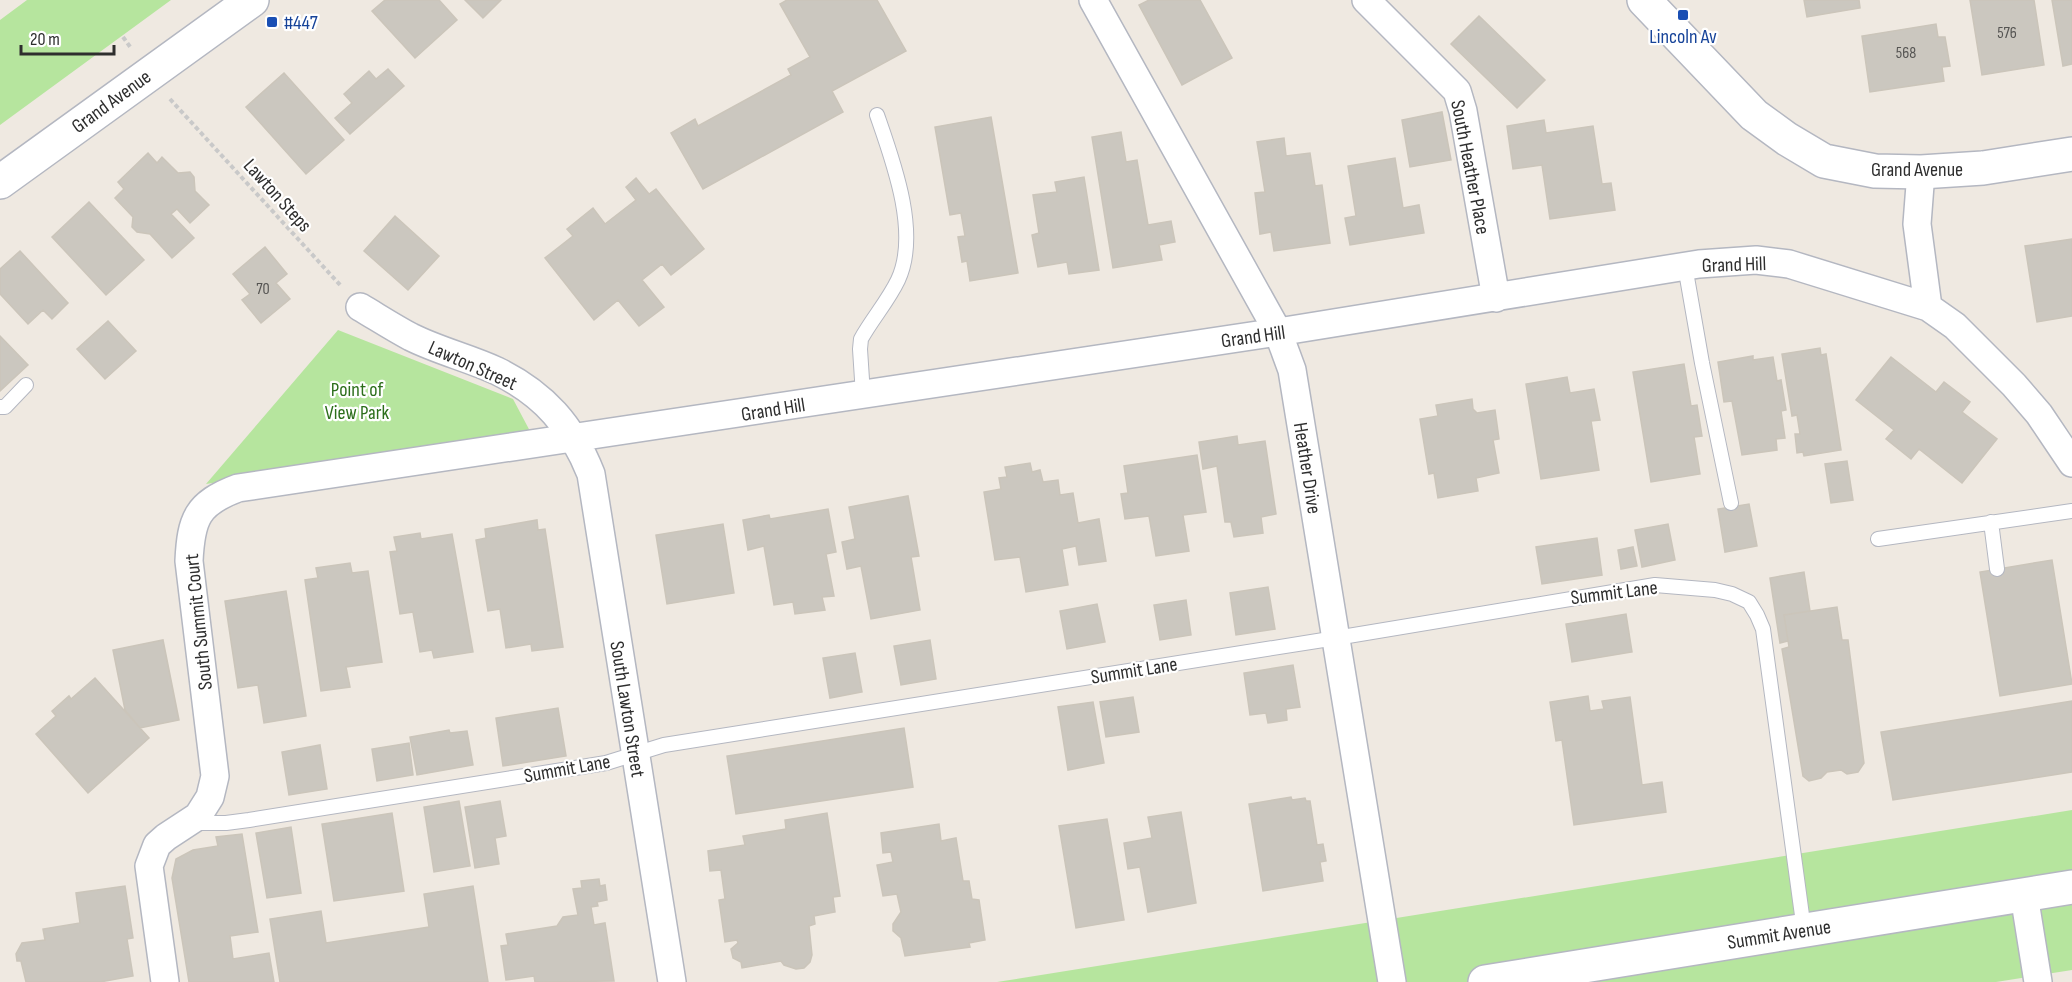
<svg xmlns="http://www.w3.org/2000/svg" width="2072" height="982" viewBox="0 0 2072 982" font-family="'Sofia Sans Condensed',sans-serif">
<rect width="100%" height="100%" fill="#efe9e1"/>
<path fill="#b6e59e" d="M27,0h144l-171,125v-105z
M338,330l175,69 18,34 -325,51z
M2072,810v160l-76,12h-999z"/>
<path fill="#cbc7bf" stroke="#cbc5ba" stroke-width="1.5" d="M385,0h54l18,20 -42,38 -43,-47z
M465,0h36l-18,18z
M787,0h90l29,51 -74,40 11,21 -140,77 -32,-56 24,-14 3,7 93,-51 -3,-6 22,-12 -30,-53z
M1149,0h51l32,58 -50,27 -43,-80z
M1804,0h55l1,8 -53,9z
M1970,0h64l10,65 -62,10z
M2052,0h20v64l-9,2z
M1479,16l66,64 -28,28 -66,-64z
M1936,24l2,13h7l5,29 -8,1 2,14 -74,11 -8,-56z
M388,69l16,17 -54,48 -15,-16 17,-15 -8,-9 25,-23 7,8z
M284,73l60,67 -38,34 -60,-67z
M1442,112l9,48 -41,7 -8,-47z
M991,117l27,156 -48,8 -3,-20 -5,1 -4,-25 7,-1 -4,-23 -11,2 -15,-88z
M1544,120l2,13 47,-7 9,58 9,-1 4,27 -65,9 -8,-54 -29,4 -6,-43z
M1121,132l5,30 11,-2 11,65 23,-4 4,21 -16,3 3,15 -49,8 -21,-131z
M1284,138l2,18 24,-3 5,33 7,-1 8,58 -56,8 -3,-19 -11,2 -5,-41 10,-1 -8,-50z
M148,153l9,10 5,-6 16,16 12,-1 4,5 1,14 14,14 -19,18 -13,-14 -6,5 23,24 -22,20 -22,-24 -13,-2 -5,-5 1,-10 -18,-19 9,-9 -6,-7z
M1395,158l8,50 16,-3 5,28 -74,12 -5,-27 11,-2 -8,-50z
M1084,177l15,93 -30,4 -2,-12 -29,5 -6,-32 7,-2 -6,-38 24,-3 -2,-10z
M636,178l13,16 7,-5 48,60 -33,26 -9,-11 -20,16 22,27 -25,19 -21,-26 -24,20 -49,-62 28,-22 -6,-7 26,-21 12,16 31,-24 -10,-13z
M89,202l55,58 -38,35 -54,-58z
M395,216l44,40 -31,34 -44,-39z
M2072,239v77l-35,6 -12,-76z
M265,247l22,27 -11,9 14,16 -29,24 -19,-23 8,-6 -17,-20z
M20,251l48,52 -16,16 -9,-9 -15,14 -28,-30v-25z
M108,321l28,30 -31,28 -28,-30z
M0,336l28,29 -28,26z
M1820,348l1,7 5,-1 15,96 -37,6 -1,-4 -6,1 -2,-19h5l-3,-19 -5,1 -10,-62z
M1753,356v4l20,-3 4,24 4,-1 5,30 -5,1 4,27 -9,1 1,11 -35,5 -10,-54 -8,1 -6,-40z
M1891,357l45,35 8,-10 26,20 -8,10 35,27 -35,44 -43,-34 -8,10 -25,-20 8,-9 -38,-30z
M1684,364l7,42 6,-1 5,31 -8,1 6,37 -49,8 -18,-110z
M1567,377l3,16 24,-4 6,31 -9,1 8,49 -58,9 -15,-95z
M1472,399l1,10 4,4 18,-3 4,29 -6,1 6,33 -23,5 2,13 -40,7 -4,-25 -5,1 -9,-55 18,-3 -2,-11z
M1237,436l1,9 27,-4 11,73 -15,3 2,16 -29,4 -3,-15h-6l-8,-56 -14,3 -4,-27z
M1197,455l9,57 -23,3 6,36 -33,5 -7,-40 -24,3 -4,-25 7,-1 -4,-27z
M1847,461l6,39 -22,3 -6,-39z
M1030,463l2,9 8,-2 3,12 15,-2 2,15 13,-2 5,30 21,-4 7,42 -27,4 -3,-19 -14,3 6,36 -42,7 -6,-35 -25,3 -11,-68 17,-3 -2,-11 8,-1 -2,-10z
M908,496l11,60 -8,1 9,53 -49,9 -10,-53 -14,3 -5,-27 13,-3 -6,-32z
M1749,504l8,42 -32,6 -7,-43z
M828,509l8,43 -10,2 8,42 -12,1 3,13 -30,4 -2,-12 -19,3 -10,-59 -16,4 -5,-30 26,-5 1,4z
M537,520l1,10 7,-1 18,118 -31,4 -1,-7 -25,4 -6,-39 -12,2 -12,-71 10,-2 -1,-9z
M723,524l11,69 -67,11 -11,-69z
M1668,524l7,36 -33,7 -7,-37z
M420,533l1,6 31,-5 21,118 -39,6 -2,-8 -12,2 -7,-40 -13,2 -10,-62 7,-1 -3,-14z
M1597,538l5,37 -60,9 -6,-37z
M1633,547l4,19 -16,3 -3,-19z
M2052,560l20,124 -72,12 -20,-124z
M350,563l2,10 16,-2 14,91 -36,5 4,20 -29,4 -16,-111 13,-2 -2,-10z
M1804,572l6,39 -26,4 4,26 -8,2 -10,-65z
M1268,587l7,42 -39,6 -6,-42z
M286,591l20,125 -42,7 -6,-38 -20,3 -13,-87z
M1186,600l5,35 -31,5 -6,-35z
M1097,604l8,38 -38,7 -7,-38z
M1837,607l5,33h6l16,123 -6,9 -11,2 -6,-4 -14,2 -6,6 -12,3 -6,-5 -21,-127 7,-2 -5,-32z
M1626,614l6,38 -60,10 -6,-38z
M163,640l16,80 -39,8 -15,-18 -12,-60z
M930,640l6,39 -35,6 -7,-39z
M855,653l7,39 -32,6 -7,-40z
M1293,665l7,42 -14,2 1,11 -19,3 -2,-10 -16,2 -6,-42z
M95,678l54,60 -61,55 -52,-59 20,-18 -4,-5 17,-15 2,3z
M1588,696l2,15 14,-2 -2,-8 28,-4 12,88 20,-3 4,30 -92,13 -12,-85 -6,1 -6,-39z
M1133,697l6,35 -33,5 -6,-35z
M2072,701v71l-179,28 -12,-68z
M1093,702l11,61 -36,7 -10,-63z
M558,708l8,48 -63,10 -7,-48z
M904,728l9,59 -177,27 -9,-58z
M449,730l1,3 17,-2 6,34 -56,10 -7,-38z
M409,743l4,32 -36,6 -5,-32z
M320,745l7,44 -38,6 -7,-43z
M1291,797l1,3 13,-2 1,3h4l7,44 6,-1 3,17 -6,1 3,19 -60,10 -14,-87z
M459,801l11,65 -36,6 -10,-65z
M500,801l6,35 -11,2 4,26 -24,4 -10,-61z
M1181,812l15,91 -48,9 -8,-45 -12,2 -4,-26 28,-5 -4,-21z
M392,813l12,78 -70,10 -12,-77z
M827,813l13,83 -7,1 2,15 -21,4 1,8 -6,2 3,29 -2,7 -6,6 -8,1 -12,-4 -3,-4 -39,7 -1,-6 -8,-4 -2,-9 7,-6 -1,-3 -12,2 -6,-42 6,-1 -4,-29 -11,1 -2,-20 37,-6 -2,-9 43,-7 -1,-9z
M1107,819l17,101 -48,8 -17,-102z
M939,824l2,17 15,-3 7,43h6l3,18 7,1 6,40 -16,3 1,4 -65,9 -4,-18 -8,-7v-7l8,-12 -4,-18 -14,2 -6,-31 16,-3 -2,-10 -8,1 -2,-20z
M291,827l10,66 -34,5 -11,-65z
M242,834l16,98 -28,4 3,23 36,-6 5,29h-85l-17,-104 4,-19 17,-9 25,-4 -2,-9z
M599,879l1,7 5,-1 2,15 -10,2 1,4 -7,1 3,18 11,-2 9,58 -79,1 -1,-6 -28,4 -5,-34 7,-1 -2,-11 51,-8 6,-9 15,-2 -5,-26 9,-1 -1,-7z
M125,886l8,52 -6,1 6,37 -33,6h-74l-5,-21h-4l-1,-7 6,-11 23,-3 -2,-11 37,-6 -4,-30z
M473,886l15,96h-208l-10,-63 51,-8 5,32 103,-16 -5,-33z"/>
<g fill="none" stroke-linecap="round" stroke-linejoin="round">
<defs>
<path id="service" d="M1685,266l17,97 29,140
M863,395l-3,-46 1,-10c11,-20 27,-38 37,-59 22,-47 -5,-119 -21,-165
M0,407h5l21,-22
M1991,522l6,47
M1878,539l194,-28
M191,823h35l23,-3 357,-57 58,-18 672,-107 319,-53 60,5 17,4 17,8 8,13 6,14 41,301"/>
<path id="minor" d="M1093,0l185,332 14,38 100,612
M1366,0l91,91 6,20 33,187
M1921,172l-4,52 11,83
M360,307c17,10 34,21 51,30 28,14 58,21 86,34 47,23 75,55 94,103l81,508
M2024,895l14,87
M165,982l-16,-116 8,-21 9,-8 32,-21 12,-19 5,-21 -26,-215c2,-42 8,-58 49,-73l1040,-156 421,-68 57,-4 33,4 139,43 27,19 59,59 25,29 33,49"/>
<path id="tertiary" d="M1485,982l587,-95"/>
<path id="secondary" d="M1644,0l110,115 33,24 37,22 51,10 46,1 62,-4 89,-14
M0,182l252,-182"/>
</defs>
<use href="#service" stroke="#b4b7c1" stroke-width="16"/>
<use href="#minor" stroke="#b4b7c1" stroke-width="30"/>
<use href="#tertiary" stroke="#b4b7c1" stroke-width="36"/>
<use href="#secondary" stroke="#b4b7c1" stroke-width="36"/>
<path stroke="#c9c9c9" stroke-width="4" stroke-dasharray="4.5 3" stroke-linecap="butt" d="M123,37l8,11
M170,99l171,187"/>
<use href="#service" stroke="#fff" stroke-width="14"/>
<use href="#minor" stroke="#fff" stroke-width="27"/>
<use href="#tertiary" stroke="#fff" stroke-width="33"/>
<use href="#secondary" stroke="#fff" stroke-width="33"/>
</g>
<g fill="#1a4fb4" stroke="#fff" stroke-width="2">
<rect x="1677" y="9" width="12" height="12" rx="3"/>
<rect x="266" y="16" width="12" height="12" rx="3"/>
</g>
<g text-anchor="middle" stroke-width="4.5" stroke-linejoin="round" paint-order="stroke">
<g font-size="16" fill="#555452">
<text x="2007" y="38">576</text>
<text x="1906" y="58">568</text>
<text x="263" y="294">70</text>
</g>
<g font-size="20" fill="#164399" stroke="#fff" text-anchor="start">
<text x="284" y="29">#447</text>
<text x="1683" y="43" text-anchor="middle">Lincoln Av</text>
</g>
<g font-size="20" fill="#2e2e2e" stroke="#fff">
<text transform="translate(111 101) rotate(-36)" y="7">Grand Avenue</text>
<text transform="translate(1471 167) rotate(79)" y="7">South Heather Place</text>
<text x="1917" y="176">Grand Avenue</text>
<text transform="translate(278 195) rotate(48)" y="7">Lawton Steps</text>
<text transform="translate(1734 264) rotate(-2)" y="7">Grand Hill</text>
<text transform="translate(1253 336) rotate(-8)" y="7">Grand Hill</text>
<text transform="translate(473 365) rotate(24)" y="7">Lawton Street</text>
<text transform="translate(773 409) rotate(-9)" y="7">Grand Hill</text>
<text transform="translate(1308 468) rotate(81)" y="7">Heather Drive</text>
<text transform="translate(1614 592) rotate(-7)" y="7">Summit Lane</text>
<text transform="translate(198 622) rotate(-96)" y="7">South Summit Court</text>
<text transform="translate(1134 670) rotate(-9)" y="7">Summit Lane</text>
<text transform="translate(628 709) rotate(81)" y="7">South Lawton Street</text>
<text transform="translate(567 768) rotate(-10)" y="7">Summit Lane</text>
<text transform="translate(1779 934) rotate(-9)" y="7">Summit Avenue</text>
</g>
<g font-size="20" fill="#2c6e1b" stroke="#fff">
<text x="357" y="396">Point of<tspan x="357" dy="23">View Park</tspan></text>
</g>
</g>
<path d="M21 45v9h93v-9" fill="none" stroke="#2e2e2e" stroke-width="3"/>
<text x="30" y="45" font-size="18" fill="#2e2e2e" stroke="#ffffff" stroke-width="4.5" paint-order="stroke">20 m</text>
</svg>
